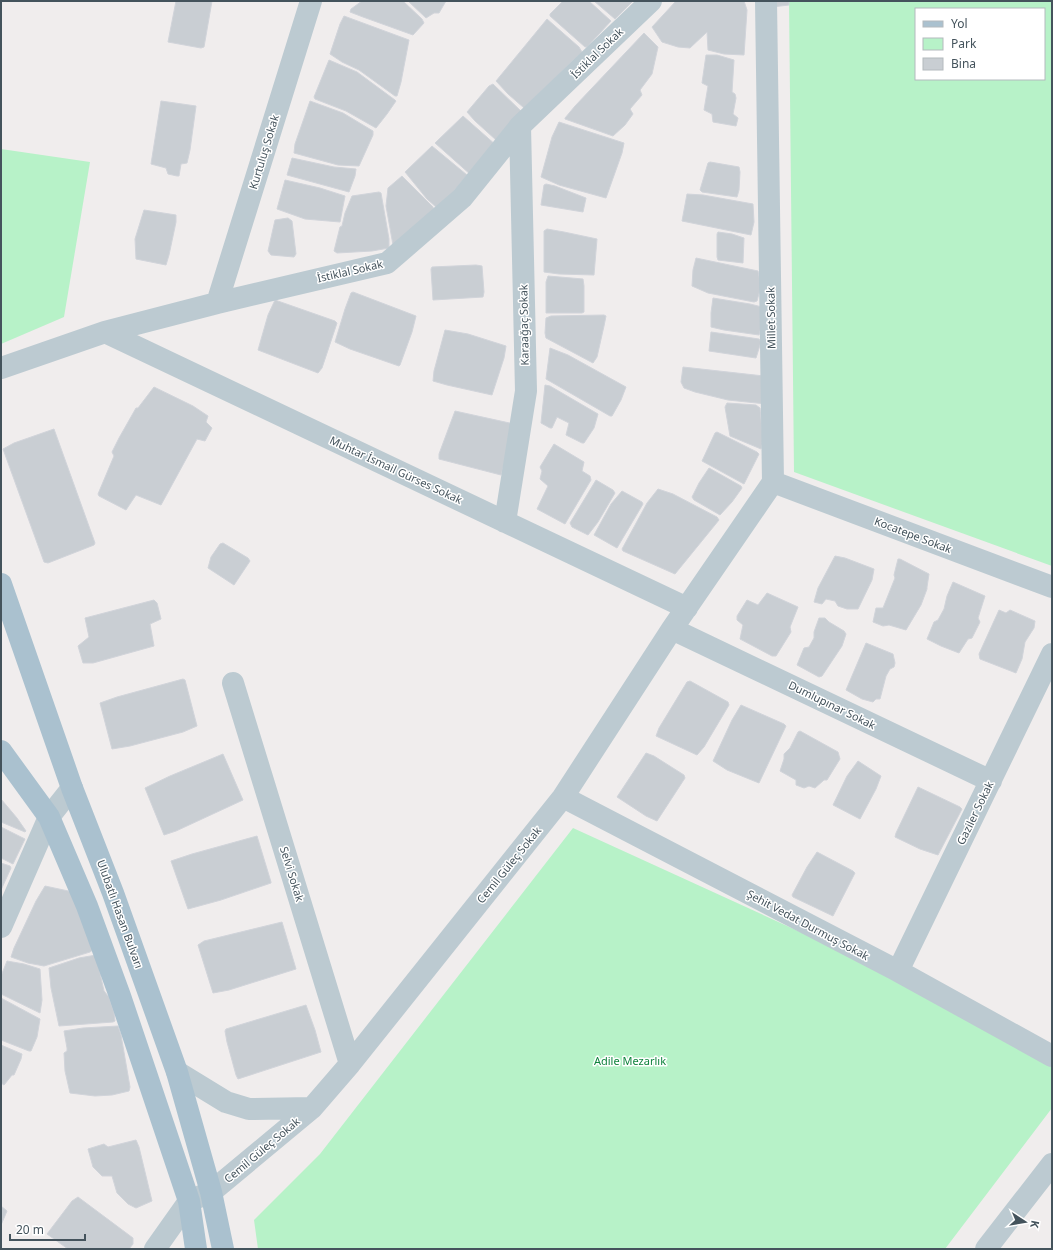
<svg xmlns="http://www.w3.org/2000/svg" width="1053" height="1250" viewBox="0 0 1053 1250" font-family="'Noto Sans',sans-serif">
<rect width="100%" height="100%" fill="#f0eded"/>
<path fill="#b7f2c8" fill-rule="evenodd" d="M789,1h263v565l-258,-94zM916,9h128v70h-128z
M1,149l89,13 -26,155 -63,27z
M573,828l339,155 140,84v41l-107,141h-687l-4,-29 66,-66z"/>
<path fill="#c9ced3" stroke="#d1d4da" d="M176,1h36l-8,46 -3,1 -33,-6z
M362,1h41l19,18 2,4 -11,12 -50,-18 -13,-5 1,-3z
M408,1h38l-7,12h-5l-8,5z
M563,1h26l22,20 -24,26h-2l-35,-31v-2z
M594,1h39l-18,18z
M676,1h68l3,9 -3,45 -20,-1 -16,-4 -1,-18 -17,16 -12,-1 -16,-5 -10,-15z
M771,1h18v4l-17,2z
M344,16l65,24 -8,42 -4,14h-2l-36,-26 -17,-8 -12,-8 10,-30z
M547,19l32,28 3,5 -58,56 -16,-14 -12,-13z
M644,33l14,14 -6,27 -12,16 2,5 -12,14 3,5 -8,11 -12,11 -48,-17v-1l10,-12z
M706,55h11l17,5 -2,32 3,2 1,4 -3,16 5,4 -2,8 -23,-4 -1,-8 -8,-4 4,-24 -6,-3z
M329,60l28,12 38,28 1,1 -9,13 -11,14 -30,-17 -31,-12 -1,-2z
M493,84l29,28 -26,28 -21,-19 -8,-9 22,-26z
M161,101l35,5 -6,44 -3,13 -6,1 -2,12h-2l-9,-2 -2,-6 -15,-4z
M310,101l33,12 30,18v4l-14,31 -21,-1 -44,-12 1,-9z
M463,116l34,30 -26,29 -36,-32z
M559,122l65,21 -2,10 -16,45 -47,-13 -18,-8 11,-40z
M432,146l35,29 -22,27 -9,5 -9,-8 -22,-27z
M292,158l42,9 22,2 -1,7 -6,16 -62,-17z
M710,162l29,5 1,5 -1,18 -2,7 -35,-5 -2,-2 8,-27z
M402,176l31,31 1,4 -41,34 -7,-39 2,-18z
M285,180l35,8 25,8 -5,26 -35,-3 -28,-10z
M546,184l9,2 31,12 -3,14 -42,-7 3,-20z
M379,192l2,1 8,46v9l-17,3 -35,2 -3,-2 6,-24 2,-1 3,-13 7,-17z
M687,194l16,1 50,9 1,18 -3,13 -69,-14z
M144,210l32,5v7l-7,33 -3,10 -30,-6 -1,-20z
M288,218l4,3 4,33 -2,3 -23,-2 -3,-4 7,-31z
M547,229l17,3 33,7 -3,36 -35,-1 -15,-2v-41z
M718,232l14,2 12,4 -1,25 -25,-3 -1,-3v-23z
M696,258l62,13 3,15 -4,15 -3,1 -46,-9 -16,-7 1,-16z
M476,265l6,1 2,26 -1,5 -50,3 -2,-31 1,-2z
M548,276l35,3 1,7v26l-2,1h-36v-31z
M353,292l63,24 -4,16 -12,33 -1,1 -49,-17 -15,-7 10,-33 6,-16z
M713,298l37,6 12,3 -1,19 -2,9 -35,-5 -13,-3v-14z
M275,300l60,21 2,2 -15,45 -4,5 -60,-23 10,-35z
M604,315l2,1 -2,10 -7,31 -4,6 -47,-25 -1,-5 1,-15 5,-2z
M445,330l23,4 38,12 -2,12 -12,37 -45,-10 -14,-4 1,-10z
M711,332l48,7 2,3 -5,16 -47,-7z
M550,348l18,7 58,32 -5,13 -9,16h-2l-64,-37z
M683,367l81,9 2,28 -38,-4 -33,-8 -11,-4 -3,-6z
M545,385l5,1 48,28 -4,14 -10,15h-2l-16,-8 3,-12 -12,-6 -5,11h-2l-9,-5z
M154,387l39,19 15,10 -2,6 6,6 -7,13 -8,-2 -36,66 -25,-10 -10,15 -27,-14 -1,-2 16,-38 -2,-4 7,-14 17,-30h2z
M727,403l29,2 4,3 3,33 -2,8 -31,-13 -5,-29z
M455,411l59,13 -5,23 -8,28 -62,-16v-5z
M54,429l41,114 -1,2 -46,18 -4,-1 -41,-113 11,-6z
M717,432l40,20 2,2 -15,30 -42,-23 13,-28z
M554,444l30,18 -2,9 8,5 1,4 -26,44 -28,-15 11,-23 -8,-7 2,-8 -2,-4z
M709,468l32,18 1,2 -10,14 -12,13 -26,-15 -2,-3 7,-14z
M596,480l17,10 2,3 -17,29 -10,13 -16,-8 -2,-4z
M658,489l15,5 44,23 2,3 -44,54 -52,-23 -1,-2 25,-46z
M622,491l20,11 1,2 -26,44 -23,-13 17,-31z
M223,543l25,15 2,3 -16,24 -26,-17 3,-11 9,-13z
M835,556l10,2 29,11 -2,11 -14,29h-11l-9,-3 -3,-5 -9,-2 -4,5 -8,-2 4,-14z
M898,559h2l29,15 -2,13v2l-6,16 -15,25 -17,-5 -6,1 -10,-4 3,-14h7l12,-30 -1,-3z
M953,582l32,14 -7,22 2,4 -8,16 -4,1 -9,14 -18,-7 -14,-7 7,-17 4,-2 6,-11 3,-13z
M767,593l31,14 -8,20 1,5 -15,24h-4l-32,-17 3,-14 -6,-5v-4l10,-16 11,5z
M154,600l3,3 4,16 -11,5 4,22 -61,17h-10l-5,-17 11,-9 -4,-19z
M999,610l7,3 4,-3 25,11 -1,7 -9,14 -3,17 -6,14 -36,-14 -1,-5z
M819,618h6l4,4 15,9 2,3 -4,12 -20,30 -3,1 -22,-12 7,-17 5,-1 5,-9v-6z
M866,643l27,11 2,9 -1,4 -4,2 -4,7 -6,23h-4l-3,3 -11,-3 -16,-9z
M183,679l2,1 12,46 -14,6 -53,14 -18,3 -12,-46 17,-6z
M690,681l38,21 1,3 -25,42 -7,8 -41,-19 3,-8 28,-46z
M741,705l43,19 2,2 -27,57 -32,-13 -14,-9 19,-41z
M800,731l38,21 2,7 -13,21h-3l-9,8 -6,-2 -5,2 -8,-3v-5l-16,-9 4,-12v-5l6,-6 8,-16z
M646,753l8,3 30,19 1,3 -28,43 -11,-5 -29,-19z
M223,754l20,46 -67,31 -12,4 -19,-47 25,-12z
M858,761l23,15 -5,13 -16,30 -27,-14 14,-29z
M918,787l42,20 2,2 -24,46 -18,-6 -25,-12 1,-4z
M1,799l16,19 9,13 -1,1 -24,-10z
M1,827l24,12 -12,25 -12,-6z
M257,836l14,46v1l-50,17 -33,9 -17,-48 21,-7z
M817,852l36,19 2,2 -22,43 -40,-19 -1,-2 15,-28z
M1,863l9,3 1,2 -10,22z
M45,886l28,6 21,57 -4,3 -46,14 -16,-3 -17,-6 3,-9 22,-47z
M282,922l14,47 -67,21 -16,3 -15,-48 6,-4z
M96,955l8,36 5,6 5,15 1,9 -2,1 -54,4 -8,-38 -2,-20 30,-10z
M7,961l17,3 16,5 2,31 -2,13 -39,-19v-18z
M1,998l39,21 -3,18 -6,14h-2l-28,-11z
M306,1005l9,25 6,22 -83,27 -2,-4 -9,-33 -2,-11 1,-2z
M118,1026l3,9 9,52 -1,4 -17,4 -17,1 -25,-3 -5,-22 -1,-18 3,-2v-3l-3,-17 19,-3z
M1,1045l21,9 -1,5 -7,16h-2l-8,10 -3,-2z
M136,1140l3,7 13,54 -16,7 -8,-4 -11,-11 -5,-17h-10l-9,-9 -5,-18 16,-5 4,3z
M78,1197l55,41v6l-4,5h-61l-21,-15 25,-33z
M1,1206l6,5 -6,14z"/>
<g fill="none" stroke-linecap="round" stroke-linejoin="round">
<path stroke="#bccad1" stroke-width="22" d="M217,303l94,-302
M105,332l582,276
M1,368l104,-36 112,-29 170,-40 75,-65 58,-72 131,-125
M773,482l279,105
M505,522l21,-131 -6,-265
M672,629l319,152
M233,683l117,381
M563,797l335,174 154,85
M1,927l48,-110 23,-29
M898,971l154,-317
M177,1072l49,30 23,7 63,-1
M155,1249l34,-48 22,-9 101,-84 38,-44 213,-267 109,-168 101,-147 -7,-481
M986,1249l66,-85"/>
<path stroke="#aac1cf" stroke-width="22" d="M1,584l71,204 41,105 64,179 34,120 12,57
M1,751l48,66 38,89 33,90 69,205 7,48"/>
</g>
<g text-anchor="middle" stroke-width="3" stroke-linejoin="round" paint-order="stroke">
<g font-size="11" fill="#44535c" stroke="#fff">
<text transform="translate(597 53) rotate(-44)" y="4">İstiklal Sokak</text>
<text transform="translate(264 152) rotate(-73)" y="4">Kurtuluş Sokak</text>
<text transform="translate(350 271) rotate(-13)" y="4">İstiklal Sokak</text>
<text transform="translate(771 318) rotate(-91)" y="4">Millet Sokak</text>
<text transform="translate(524 325) rotate(-91)" y="4">Karaağaç Sokak</text>
<text transform="translate(396 470) rotate(25)" y="4">Muhtar İsmail Gürses Sokak</text>
<text transform="translate(913 535) rotate(21)" y="4">Kocatepe Sokak</text>
<text transform="translate(832 705) rotate(26)" y="4">Dumlupınar Sokak</text>
<text transform="translate(975 813) rotate(-64)" y="4">Gaziler Sokak</text>
<text transform="translate(509 865) rotate(-51)" y="4">Cemil Güleç Sokak</text>
<text transform="translate(292 874) rotate(73)" y="4">Selvi Sokak</text>
<text transform="translate(120 914) rotate(70)" y="4">Ulubatlı Hasan Bulvarı</text>
<text transform="translate(808 925) rotate(28)" y="4">Şehit Vedat Durmuş Sokak</text>
<text transform="translate(262 1150) rotate(-40)" y="4">Cemil Güleç Sokak</text>
</g>
<g font-size="11" fill="#0f833d" stroke="#fff">
<text x="630" y="1065">Adile Mezarlık</text>
</g>
</g>
<rect width="1053" height="1250" fill="none" stroke="#44535c" stroke-width="4"/>
<rect x="915" y="8" width="130" height="72" fill="#ffffff" stroke="#b4babe"/>
<rect x="923" y="21" width="20" height="6" fill="#aac1cf" stroke="#b4babe"/>
<text x="951" y="28" font-size="12" fill="#44535c">Yol</text>
<rect x="923" y="38" width="20" height="12" fill="#b7f2c8" stroke="#b4babe"/>
<text x="951" y="48" font-size="12" fill="#44535c">Park</text>
<rect x="923" y="58" width="20" height="12" fill="#c9ced3" stroke="#b4babe"/>
<text x="951" y="68" font-size="12" fill="#44535c">Bina</text>
<g transform="translate(1025 1222) rotate(102)" stroke="#ffffff" stroke-width="3" paint-order="stroke">
<path d="M0-3L7 15L0 10L-7 15Z" fill="#44535c"/>
<text y="-6" font-size="11" font-weight="bold" text-anchor="middle" fill="#44535c">K</text>
</g>
<path d="M10 1234v6h75v-6" fill="none" stroke="#44535c" stroke-width="2"/>
<text x="16" y="1234" font-size="12" fill="#44535c" stroke="#ffffff" stroke-width="3" paint-order="stroke">20 m</text>
</svg>
